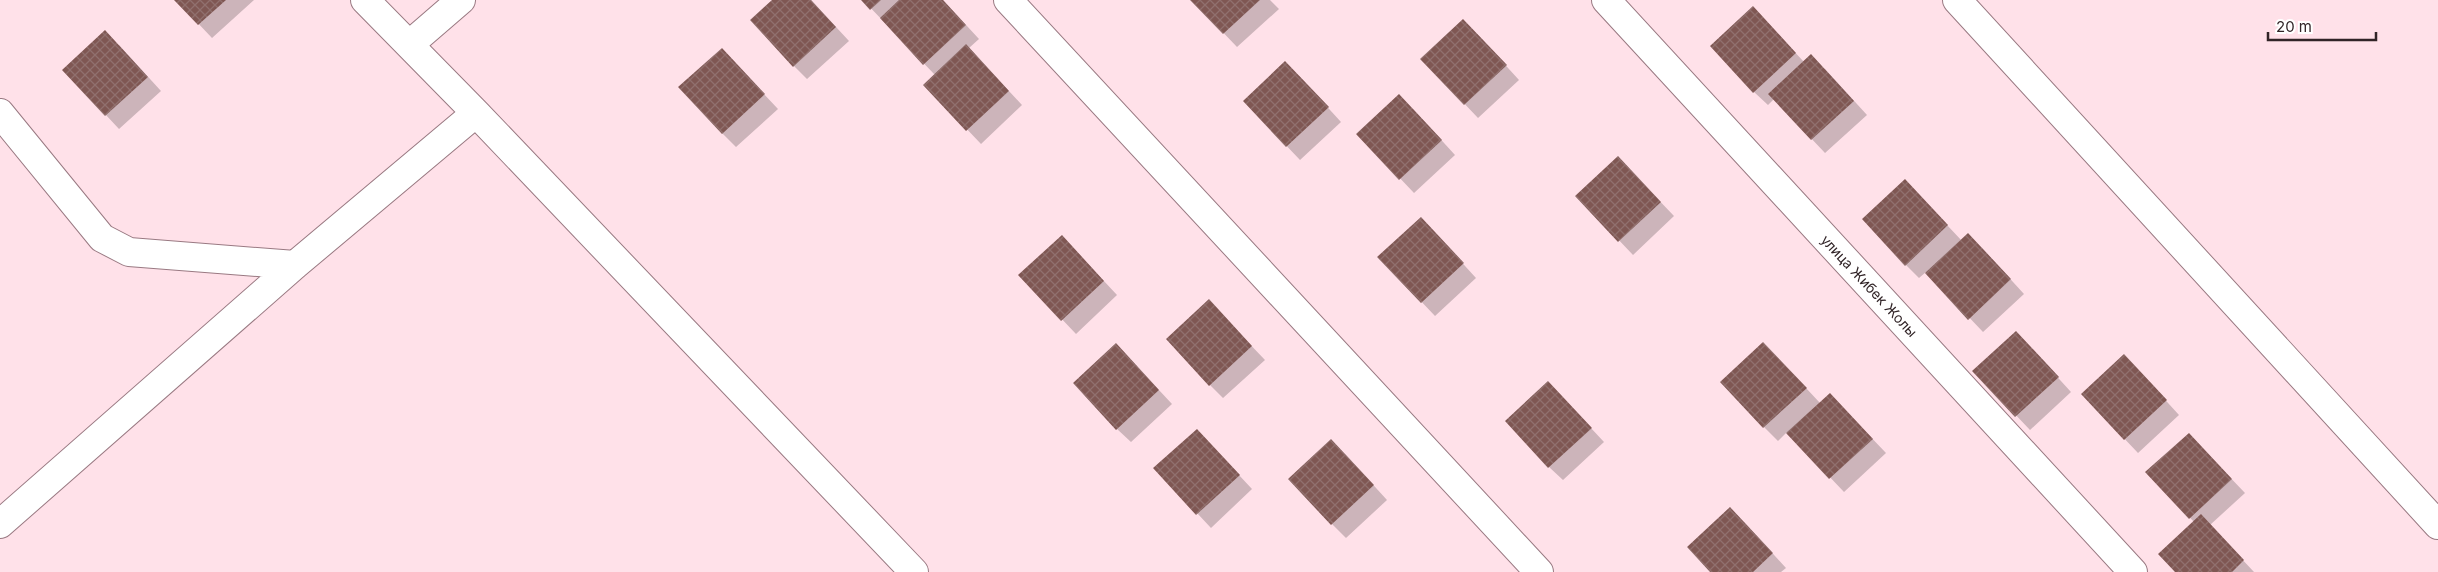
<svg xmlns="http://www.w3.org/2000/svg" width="2438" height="572" viewBox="0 0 2438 572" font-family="Inter,sans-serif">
<defs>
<pattern id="building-cross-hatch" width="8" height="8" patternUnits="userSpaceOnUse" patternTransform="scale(1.25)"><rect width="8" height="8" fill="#7f5753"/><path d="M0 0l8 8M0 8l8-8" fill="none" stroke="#90706e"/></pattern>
</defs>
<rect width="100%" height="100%" fill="#ffe1e9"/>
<path fill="#0003" d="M176,0h78l-42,38z
M773,0h38l38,41 -42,38 -13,-13z
M863,0h80l36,39 -10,9 53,57 -41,39 -56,-59 10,-10z
M1192,0h78l9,9 -42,38z
M1767,22l37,40 21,7 42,46 -42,38 -51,-54 -6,6 -14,-13z
M1477,34l42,46 -41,38 -56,-59z
M119,45l42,46 -42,38 -55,-59z
M735,63l43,46 -42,38 -14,-14z
M1299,76l42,46 -41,38 -56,-59z
M1413,109l42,46 -41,38 -56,-59z
M1631,171l43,45 -41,39 -56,-59z
M1918,194l44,47 20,7 42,46 -41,38 -57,-60 -7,6 -13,-13z
M1434,232l42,46 -41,38 -56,-59z
M1075,250l42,45 -41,39 -56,-59z
M1222,315l43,45 -42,38 -13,-13z
M2029,346l42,46 -41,38 -56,-59z
M1777,357l43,46 23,5 43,45 -42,39 -57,-60 -9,9 -14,-14z
M1130,359l42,45 -41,38 -14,-13z
M2137,369l42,46 -41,38 -56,-59z
M1562,397l42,45 -41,38 -14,-13z
M1210,444l42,45 -41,39 -56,-60z
M2202,448l43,45 -35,32 44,47h-78l18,-50 -47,-50z
M1345,454l42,46 -41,38 -14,-14z
M1744,522l42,46 -5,4h-69z"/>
<path fill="url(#building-cross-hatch)" d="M174,0h52l-28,25z
M772,0h39l25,27 -43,40 -43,-47z
M861,0h20l-11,10z
M899,0h44l23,25 -43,40 -43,-47z
M1190,0h70l-37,34z
M1753,6l43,47 -43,40 -43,-47z
M1463,19l44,46 -43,40 -44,-46z
M105,30l43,47 -43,39 -43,-46z
M966,44l43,47 -43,40 -43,-46z
M722,48l43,46 -43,40 -44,-47z
M1811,54l43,47 -43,39 -43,-46z
M1285,61l44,46 -43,40 -43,-46z
M1399,94l43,46 -43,40 -43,-46z
M1618,156l43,46 -43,40 -43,-46z
M1905,179l43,46 -43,41 -43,-47z
M1421,217l43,46 -43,40 -44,-46z
M1968,233l43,46 -43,41 -43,-47z
M1062,235l42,46 -43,40 -43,-46z
M1209,299l43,47 -43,40 -43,-47z
M2016,331l43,46 -44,40 -43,-46z
M1763,342l44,46 -44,40 -43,-46z
M1116,343l43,47 -43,40 -43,-47z
M2124,354l43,46 -43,40 -43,-46z
M1548,381l44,47 -44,40 -43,-47z
M1830,393l43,46 -44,40 -43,-46z
M1197,429l43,46 -44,40 -43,-47z
M2189,433l43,46 -43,40 -44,-47z
M1331,439l43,46 -43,40 -43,-46z
M1730,507l43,46 -20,19h-43l-23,-25z
M2201,514l43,46 -12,12h-57l-17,-18z"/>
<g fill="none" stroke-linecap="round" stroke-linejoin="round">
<defs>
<path id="street" d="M365,0l111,113 438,459
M1008,0l531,572
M1606,0l527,572
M1957,0l481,525
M410,44l51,-44
M0,113l102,125 27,14 166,13
M0,524l295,-259 181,-152"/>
</defs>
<use href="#street" stroke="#997982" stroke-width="30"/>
<use href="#street" stroke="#fff" stroke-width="28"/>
</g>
<g text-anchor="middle" stroke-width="5" stroke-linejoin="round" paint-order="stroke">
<g font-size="14" fill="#312427" stroke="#fff">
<text transform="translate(1869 286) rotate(47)" y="5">улица Жибек Жолы</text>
</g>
</g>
<path d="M2268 32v8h108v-8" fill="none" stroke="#312427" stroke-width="2.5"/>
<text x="2276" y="32" font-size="15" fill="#312427" stroke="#ffffff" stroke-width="4" paint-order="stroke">20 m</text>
</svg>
